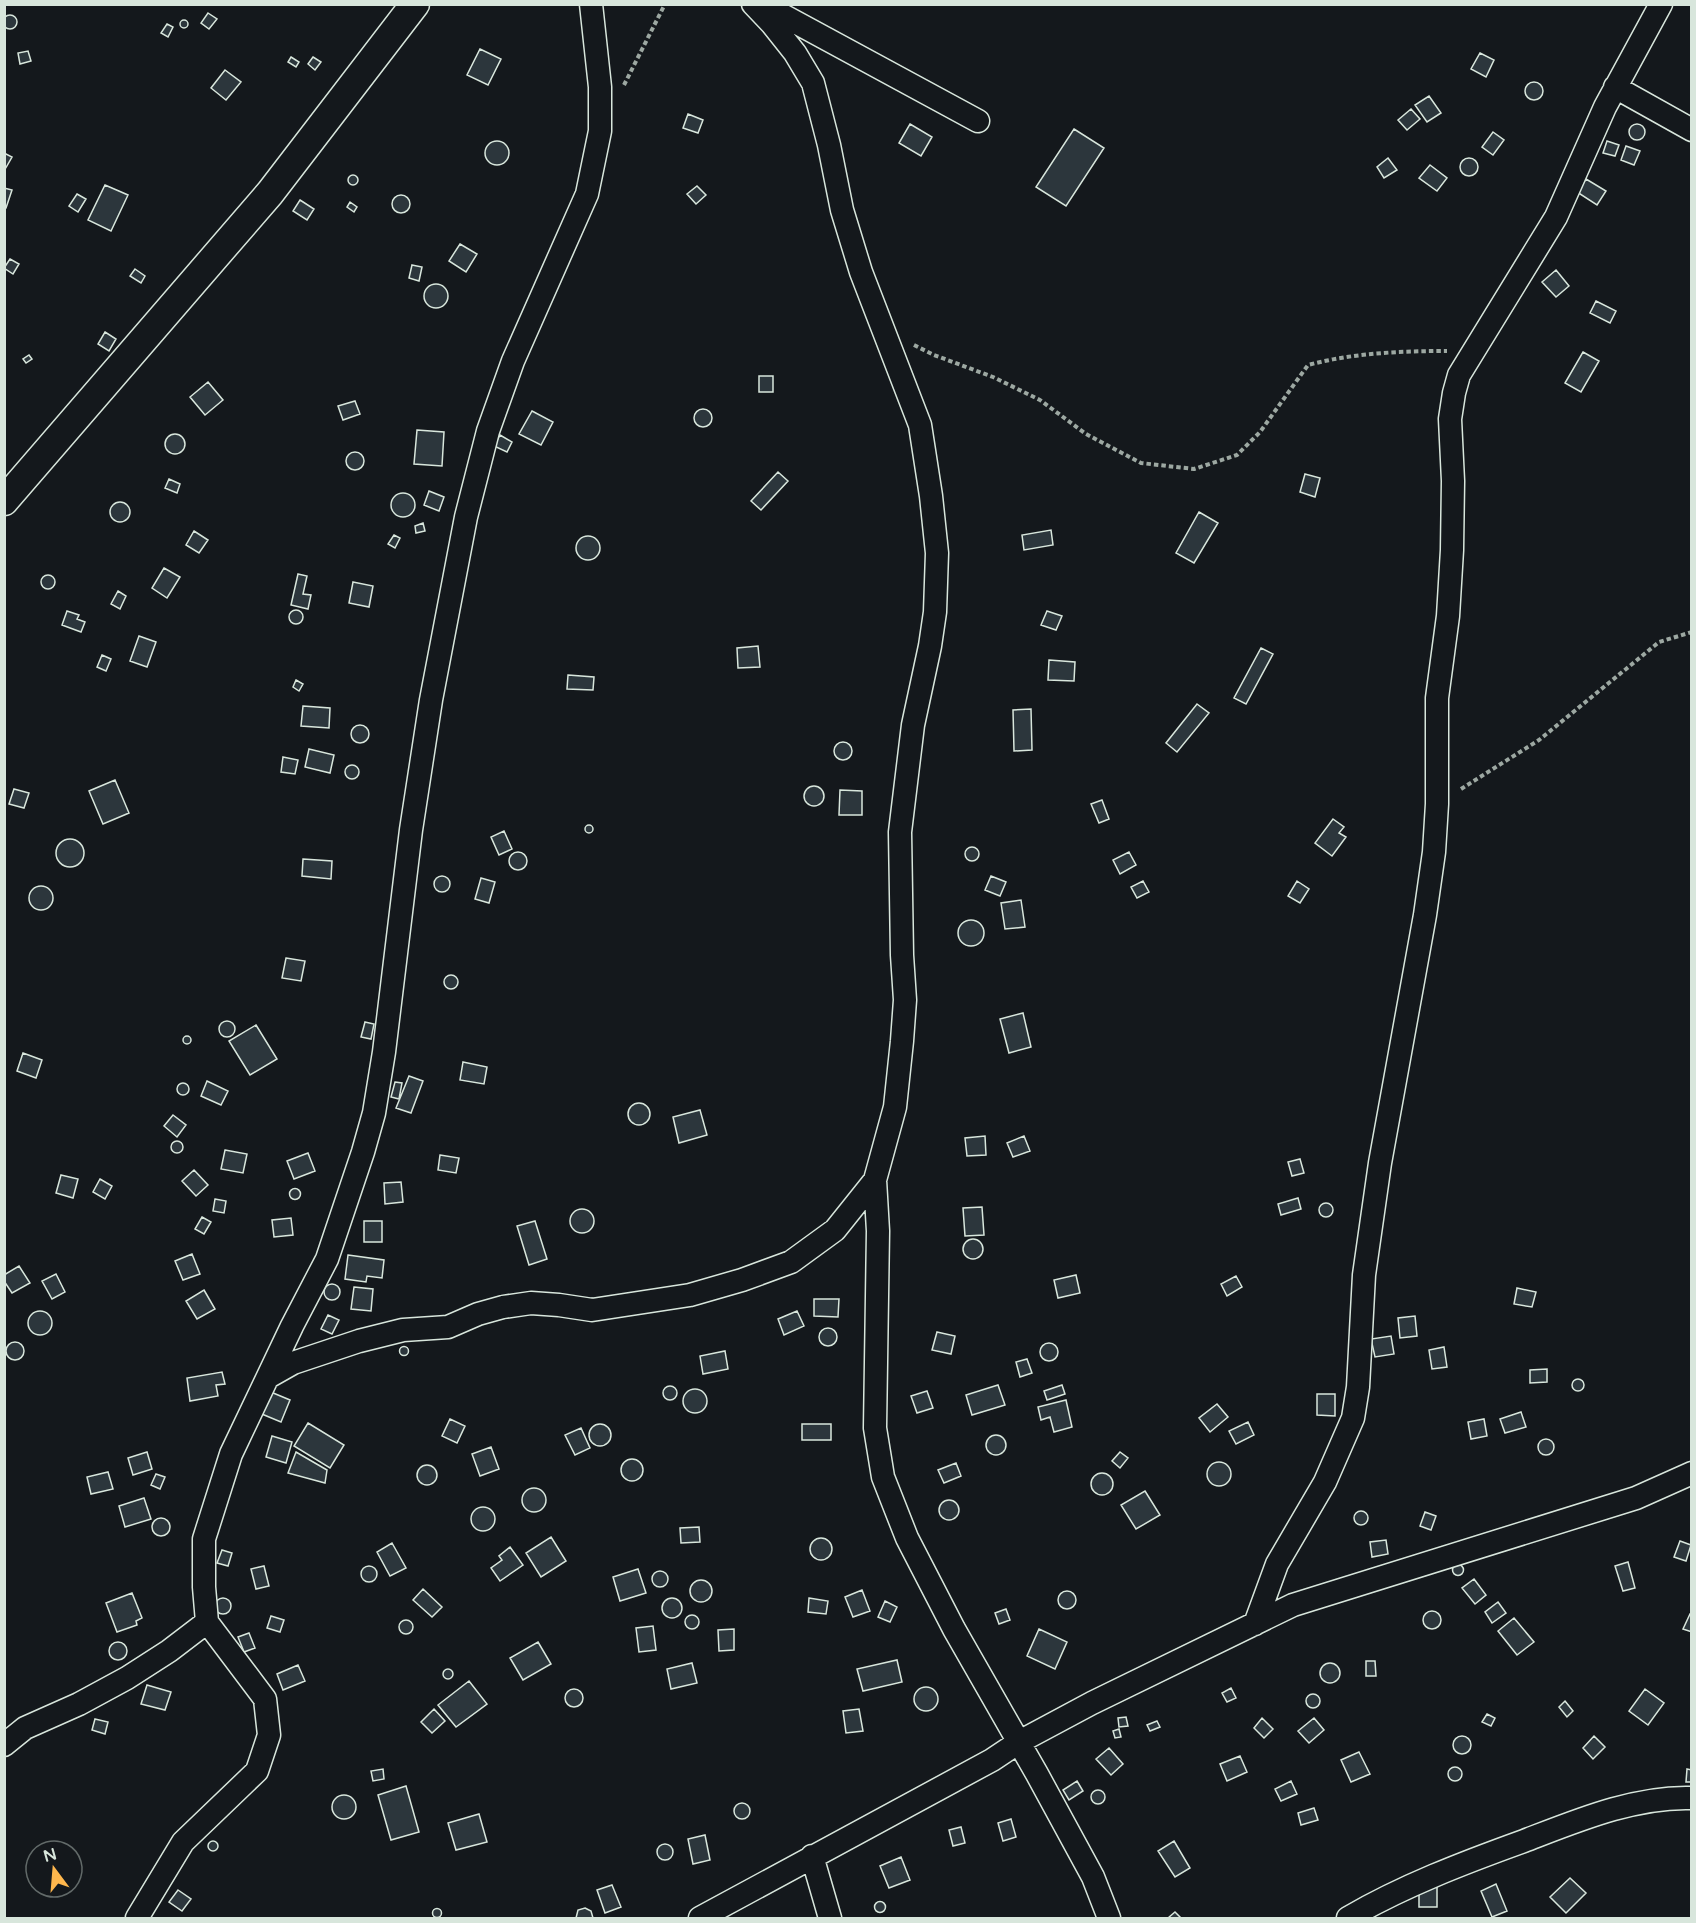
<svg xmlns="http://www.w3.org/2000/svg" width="1696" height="1923" viewBox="0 0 1696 1923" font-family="'Varela Round',sans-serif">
<rect width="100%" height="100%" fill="#14181c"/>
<path fill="#2c363c" stroke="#d8e6dc" stroke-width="1.5" d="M208,13l9,6 -8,10 -8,-6z
M3 22a7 7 0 1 1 14 0a7 7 0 1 1-14 0Z
M180 24a4 4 0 1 1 8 0a4 4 0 1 1-8 0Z
M167,24l6,3 -5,10 -7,-4z
M480,49l21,10 -13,26 -21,-10z
M28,51l3,10 -11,3 -2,-11z
M1480,53l14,7 -8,17 -15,-8z
M291,57l8,5 -3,5 -8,-5z
M313,57l8,5 -6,8 -7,-6z
M225,70l16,12 -15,18 -15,-12z
M1525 91a9 9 0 1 1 18 0a9 9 0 1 1-18 0Z
M1429,96l12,17 -14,9 -12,-17z
M1411,109l9,10 -13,11 -9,-10z
M688,114l15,6 -5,13 -15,-5z
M1629 132a8 8 0 1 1 16 0a8 8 0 1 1-16 0Z
M910,124l22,13 -11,19 -22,-13z
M1074,129l30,19 -38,58 -30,-19z
M1493,132l11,8 -11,15 -11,-8z
M485 153a12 12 0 1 1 24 0a12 12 0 1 1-24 0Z
M1607,141l12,4 -4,11 -12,-3z
M1626,146l14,5 -6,14 -13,-5z
M4,153l8,4 -8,14z
M1460 167a9 9 0 1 1 18 0a9 9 0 1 1-18 0Z
M1388,158l9,12 -13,8 -7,-11z
M1430,165l17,13 -10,13 -18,-13z
M348 180a5 5 0 1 1 10 0a5 5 0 1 1-10 0Z
M1586,179l20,12 -9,14 -20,-13z
M105,185l23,10 -17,36 -23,-11z
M697,186l9,9 -10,9 -9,-10z
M4,188l8,2 -6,18h-2z
M77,194l9,5 -8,13 -9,-6z
M392 204a9 9 0 1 1 18 0a9 9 0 1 1-18 0Z
M300,200l14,9 -7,11 -14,-9z
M350,202l7,5 -3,5 -7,-5z
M460,244l17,10 -11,18 -17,-11z
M10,259l9,5 -6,10 -9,-6z
M412,265l10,2 -3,14 -10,-3z
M135,269l10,7 -4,7 -11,-7z
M1556,270l13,16 -13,11 -14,-15z
M424 296a12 12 0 1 1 24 0a12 12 0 1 1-24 0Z
M1596,301l20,10 -6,12 -20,-10z
M105,332l11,7 -7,12 -11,-7z
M1583,352l16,9 -18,31 -16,-9z
M29,355l3,4 -6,4 -3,-4z
M759,376h14v16h-14z
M208,382l15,18 -18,15 -15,-18z
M355,401l5,13 -17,6 -5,-14z
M694 418a9 9 0 1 1 18 0a9 9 0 1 1-18 0Z
M532,411l21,11 -12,23 -22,-11z
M417,430l27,2 -2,34 -28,-2z
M165 444a10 10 0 1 1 20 0a10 10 0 1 1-20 0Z
M500,435l12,7 -5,10 -13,-6z
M346 461a9 9 0 1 1 18 0a9 9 0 1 1-18 0Z
M778,472l10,9 -27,29 -10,-9z
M1305,474l15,4 -5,19 -15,-5z
M169,479l11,5 -3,9 -12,-5z
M429,491l15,6 -5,14 -15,-6z
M391 505a12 12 0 1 1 24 0a12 12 0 1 1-24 0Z
M110 512a10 10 0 1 1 20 0a10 10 0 1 1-20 0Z
M1199,512l19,11 -24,40 -18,-10z
M423,523l2,8 -9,2 -1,-7z
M1051,530l2,15 -29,5 -2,-15z
M194,531l14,9 -9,13 -13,-8z
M394,535l6,3 -5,10 -7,-4z
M576 548a12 12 0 1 1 24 0a12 12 0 1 1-24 0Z
M164,568l16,9 -13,21 -15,-10z
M298,574l9,2 -4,18 8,1 -3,14 -17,-4z
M41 582a7 7 0 1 1 14 0a7 7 0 1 1-14 0Z
M353,582l20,4 -4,21 -20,-4z
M118,591l8,5 -6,13 -9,-5z
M289 617a7 7 0 1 1 14 0a7 7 0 1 1-14 0Z
M67,611l12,4 -2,4 8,3 -4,10 -19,-7z
M1047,611l15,5 -6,14 -15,-5z
M139,636l17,6 -9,25 -17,-6z
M758,646l2,21 -22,1 -1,-20z
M1261,648l12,6 -27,50 -12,-6z
M102,655l9,4 -5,12 -9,-4z
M1049,660l26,2 -1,19 -26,-1z
M568,675l26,2 -1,13 -26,-1z
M296,680l7,4 -4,7 -6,-4z
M1197,704l12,9 -32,39 -11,-9z
M303,706l27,2 -1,20 -28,-2z
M1031,709l1,41 -18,1 -1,-41z
M351 734a9 9 0 1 1 18 0a9 9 0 1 1-18 0Z
M834 751a9 9 0 1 1 18 0a9 9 0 1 1-18 0Z
M309,749l25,6 -4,18 -25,-6z
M283,757l15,3 -3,14 -14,-2z
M345 772a7 7 0 1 1 14 0a7 7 0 1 1-14 0Z
M115,780l14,33 -26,11 -14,-33z
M804 796a10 10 0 1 1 20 0a10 10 0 1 1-20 0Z
M14,789l15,4 -5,15 -15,-4z
M840,790l22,1v24h-23z
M1102,800l7,19 -10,4 -8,-19z
M1333,819l11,8 -5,6 7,4 -14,19 -17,-13z
M585 829a4 4 0 1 1 8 0a4 4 0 1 1-8 0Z
M504,831l8,18 -13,6 -8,-18z
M56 853a14 14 0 1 1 28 0a14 14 0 1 1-28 0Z
M965 854a7 7 0 1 1 14 0a7 7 0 1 1-14 0Z
M509 861a9 9 0 1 1 18 0a9 9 0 1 1-18 0Z
M1129,852l7,13 -16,9 -7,-14z
M303,859l29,2 -1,18 -29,-3z
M991,876l15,6 -6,14 -15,-6z
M434 884a8 8 0 1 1 16 0a8 8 0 1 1-16 0Z
M481,878l14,4 -6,21 -14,-4z
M1143,881l6,11 -12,6 -6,-11z
M1297,881l12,8 -9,14 -12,-7z
M29 898a12 12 0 1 1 24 0a12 12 0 1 1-24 0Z
M1021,900l4,27 -20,2 -4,-26z
M958 933a13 13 0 1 1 26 0a13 13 0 1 1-26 0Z
M286,958l19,3 -4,20 -19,-3z
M444 982a7 7 0 1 1 14 0a7 7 0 1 1-14 0Z
M1023,1013l8,34 -22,6 -9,-34z
M219 1029a8 8 0 1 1 16 0a8 8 0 1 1-16 0Z
M365,1022l9,2 -3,15 -10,-2z
M256,1025l21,34 -27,16 -21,-34z
M183 1040a4 4 0 1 1 8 0a4 4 0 1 1-8 0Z
M23,1053l19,7 -6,18 -19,-7z
M463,1062l24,5 -3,17 -24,-4z
M409,1076l14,5 -12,32 -15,-5z
M207,1081l21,10 -7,14 -20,-9z
M395,1082l7,1 -3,16 -8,-2z
M177 1089a6 6 0 1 1 12 0a6 6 0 1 1-12 0Z
M628 1114a11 11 0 1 1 22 0a11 11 0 1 1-22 0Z
M700,1110l7,25 -28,8 -6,-26z
M173,1115l13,10 -9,12 -13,-11z
M985,1136l1,19 -19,1 -2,-18z
M1024,1136l6,15 -17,6 -6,-14z
M171 1147a6 6 0 1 1 12 0a6 6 0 1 1-12 0Z
M225,1150l22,4 -4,19 -22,-4z
M308,1153l7,18 -21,8 -7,-18z
M440,1155l19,3 -3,15 -18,-3z
M1300,1159l4,14 -12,3 -4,-14z
M194,1170l14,15 -12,11 -14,-15z
M61,1175l17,4 -5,19 -17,-5z
M100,1179l12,7 -7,13 -12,-7z
M401,1182l2,20 -18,2 -1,-21z
M289.5 1194a5.5 5.5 0 1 1 11 0a5.5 5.5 0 1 1-11 0Z
M1298,1198l3,11 -20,6 -3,-11z
M215,1199l11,2 -2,12 -11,-2z
M1319 1210a7 7 0 1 1 14 0a7 7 0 1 1-14 0Z
M982,1207l2,28 -19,1 -2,-28z
M570 1221a12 12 0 1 1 24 0a12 12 0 1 1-24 0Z
M202,1217l9,5 -7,12 -9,-5z
M291,1218l2,17 -19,2 -2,-17z
M364,1221h18v21h-18z
M535,1221l12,38 -18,6 -12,-39z
M963 1249a10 10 0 1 1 20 0a10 10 0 1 1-20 0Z
M192,1254l8,20 -17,6 -8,-19z
M348,1255l36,5 -2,18 -15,-2 -1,6 -21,-3z
M19,1266l11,17 -18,10 -8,-12v-6z
M56,1274l9,18 -13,7 -10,-18z
M1076,1275l4,18 -22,5 -4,-18z
M1236,1276l6,11 -15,9 -6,-12z
M324 1292a8 8 0 1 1 16 0a8 8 0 1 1-16 0Z
M354,1287l19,2 -2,22 -20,-2z
M1517,1288l19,4 -4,15 -18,-3z
M204,1290l11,19 -18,10 -11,-18z
M814,1299h25l-1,18 -24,-1z
M28 1323a12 12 0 1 1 24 0a12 12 0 1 1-24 0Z
M797,1311l7,15 -20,9 -6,-16z
M328,1315l11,5 -7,14 -11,-5z
M1415,1316l2,20 -17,2 -2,-20z
M819 1337a9 9 0 1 1 18 0a9 9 0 1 1-18 0Z
M937,1332l18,4 -4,18 -19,-4z
M1391,1336l3,18 -19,3 -4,-18z
M6 1351a9 9 0 1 1 18 0a9 9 0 1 1-18 0Z
M1040 1352a9 9 0 1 1 18 0a9 9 0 1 1-18 0Z
M399.5 1351a4.5 4.5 0 1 1 9 0a4.5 4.5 0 1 1-9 0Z
M1444,1347l3,20 -15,2 -3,-19z
M725,1351l3,18 -25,5 -3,-18z
M1027,1359l5,14 -12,4 -4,-15z
M1547,1369v13l-17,1v-13z
M222,1372l3,12 -9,1 2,11 -28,5 -3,-23z
M1572 1385a6 6 0 1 1 12 0a6 6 0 1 1-12 0Z
M998,1385l7,20 -33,10 -6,-20z
M1062,1385l3,9 -18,6 -3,-9z
M663 1393a7 7 0 1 1 14 0a7 7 0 1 1-14 0Z
M683 1401a12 12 0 1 1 24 0a12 12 0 1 1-24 0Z
M266,1390l24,10 -9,22 -24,-10z
M927,1391l6,17 -16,5 -6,-17z
M1317,1394h18v22l-18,-1z
M1066,1400l6,27 -18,5 -4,-15 -9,3 -3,-13z
M1217,1404l11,13 -18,15 -11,-14z
M1521,1412l5,15 -21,6 -5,-14z
M450,1419l15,7 -8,17 -15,-7z
M1484,1419l3,17 -16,3 -3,-17z
M1248,1422l6,13 -18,9 -7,-13z
M308,1423l36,22 -14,23 -36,-22z
M589 1435a11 11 0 1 1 22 0a11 11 0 1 1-22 0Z
M802,1424h29v16h-29z
M581,1428l9,20 -15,7 -10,-20z
M986 1445a10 10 0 1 1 20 0a10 10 0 1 1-20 0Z
M272,1436l20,6 -6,21 -20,-6z
M1538 1447a8 8 0 1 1 16 0a8 8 0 1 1-16 0Z
M491,1447l8,22 -19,7 -8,-22z
M147,1452l5,17 -19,6 -5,-17z
M296,1452l31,18 -2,13 -37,-10z
M1120,1452l8,6 -8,10 -8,-7z
M621 1470a11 11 0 1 1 22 0a11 11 0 1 1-22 0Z
M1207 1474a12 12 0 1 1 24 0a12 12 0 1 1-24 0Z
M956,1463l5,13 -17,7 -6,-13z
M417 1475a10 10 0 1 1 20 0a10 10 0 1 1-20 0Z
M108,1472l5,17 -22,5 -4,-17z
M1091 1484a11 11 0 1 1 22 0a11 11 0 1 1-22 0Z
M156,1474l9,3 -5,12 -9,-4z
M522 1500a12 12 0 1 1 24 0a12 12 0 1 1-24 0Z
M1145,1491l15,24 -24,14 -15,-24z
M144,1498l7,21 -26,8 -6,-21z
M939 1510a10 10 0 1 1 20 0a10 10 0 1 1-20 0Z
M471 1519a12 12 0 1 1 24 0a12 12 0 1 1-24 0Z
M1354 1518a7 7 0 1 1 14 0a7 7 0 1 1-14 0Z
M1425,1512l11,4 -5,14 -11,-4z
M152 1527a9 9 0 1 1 18 0a9 9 0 1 1-18 0Z
M699,1527l1,15 -19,1 -1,-15z
M551,1537l15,24 -25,16 -15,-24z
M810 1549a11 11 0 1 1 22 0a11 11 0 1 1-22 0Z
M1386,1540l2,14 -16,3 -2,-15z
M1680,1541l11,4 -5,16 -12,-4z
M392,1543l14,25 -16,8 -13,-24z
M510,1547l13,18 -23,16 -9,-13 11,-8 -3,-4z
M222,1550l10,3 -4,13 -11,-3z
M1628,1562l7,26 -12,3 -8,-25z
M1452.5 1570a5.5 5.5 0 1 1 11 0a5.5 5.5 0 1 1-11 0Z
M361 1574a8 8 0 1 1 16 0a8 8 0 1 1-16 0Z
M264,1566l5,20 -13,3 -5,-20z
M638,1569l8,24 -26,8 -7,-24z
M652 1579a8 8 0 1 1 16 0a8 8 0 1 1-16 0Z
M1474,1579l12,16 -11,9 -13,-16z
M690 1591a11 11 0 1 1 22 0a11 11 0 1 1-22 0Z
M423,1589l19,18 -10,10 -19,-17z
M862,1590l8,21 -17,6 -8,-20z
M1058 1600a9 9 0 1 1 18 0a9 9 0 1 1-18 0Z
M132,1593l10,25 -6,3 1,4 -20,7 -11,-29z
M809,1598l19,3 -2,13 -18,-2z
M662 1608a10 10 0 1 1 20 0a10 10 0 1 1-20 0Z
M215 1606a8 8 0 1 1 16 0a8 8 0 1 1-16 0Z
M885,1601l12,6 -7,15 -12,-5z
M1498,1602l8,11 -14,10 -7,-11z
M1006,1609l4,11 -11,4 -4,-11z
M1423 1620a9 9 0 1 1 18 0a9 9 0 1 1-18 0Z
M1690,1614l2,1v17l-9,-3z
M685 1622a7 7 0 1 1 14 0a7 7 0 1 1-14 0Z
M271,1616l13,4 -4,12 -13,-4z
M1514,1618l20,24 -17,13 -19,-24z
M399 1627a7 7 0 1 1 14 0a7 7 0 1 1-14 0Z
M653,1626l3,24 -17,2 -3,-24z
M734,1629v21l-15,1 -1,-21z
M1039,1629l28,13 -12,27 -28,-13z
M249,1633l6,15 -11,4 -6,-15z
M109 1651a9 9 0 1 1 18 0a9 9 0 1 1-18 0Z
M538,1642l13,22 -28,16 -13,-22z
M897,1660l5,22 -39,9 -6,-22z
M1366,1661h9l1,15h-10z
M1320 1673a10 10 0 1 1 20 0a10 10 0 1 1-20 0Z
M692,1663l5,20 -26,6 -4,-20z
M298,1665l7,16 -22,9 -6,-16z
M443 1674a5 5 0 1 1 10 0a5 5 0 1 1-10 0Z
M469,1681l18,23 -31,23 -18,-22z
M147,1685l24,7 -6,18 -24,-6z
M914 1699a12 12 0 1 1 24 0a12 12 0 1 1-24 0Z
M1231,1688l5,10 -9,4 -5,-9z
M1645,1689l19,14 -16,22 -19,-14z
M565 1698a9 9 0 1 1 18 0a9 9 0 1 1-18 0Z
M1306 1701a7 7 0 1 1 14 0a7 7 0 1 1-14 0Z
M1565,1701l8,10 -6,6 -8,-10z
M434,1709l11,12 -13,12 -11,-11z
M859,1709l4,22 -17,2 -3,-22z
M1487,1714l8,4 -4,8 -9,-4z
M1126,1717l2,9 -9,1 -1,-9z
M1262,1718l11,11 -9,9 -10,-10z
M1314,1718l10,12 -15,13 -11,-12z
M95,1719l13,3 -3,12 -13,-4z
M1157,1721l3,6 -10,4 -3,-6z
M1119,1729l2,8 -6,1 -2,-7z
M1594,1736l11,11 -12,12 -10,-11z
M1453 1745a9 9 0 1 1 18 0a9 9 0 1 1-18 0Z
M1109,1748l14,16 -12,11 -15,-16z
M1359,1752l11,22 -19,8 -10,-22z
M1240,1756l7,16 -20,9 -7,-17z
M1448 1774a7 7 0 1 1 14 0a7 7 0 1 1-14 0Z
M383,1769l1,10 -11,2 -2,-10z
M1687,1769l5,1v12h-6z
M1077,1781l6,10 -14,9 -6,-10z
M1291,1781l6,13 -16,7 -6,-12z
M406,1786l13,46 -28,8 -13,-45z
M1091 1797a7 7 0 1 1 14 0a7 7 0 1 1-14 0Z
M332 1807a12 12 0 1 1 24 0a12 12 0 1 1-24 0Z
M734 1811a8 8 0 1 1 16 0a8 8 0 1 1-16 0Z
M1314,1808l4,12 -17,5 -3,-12z
M479,1814l8,28 -31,8 -8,-27z
M1011,1819l5,18 -13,4 -5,-18z
M961,1827l4,16 -12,3 -4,-16z
M705,1835l5,25 -17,4 -5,-25z
M208 1846a5 5 0 1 1 10 0a5 5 0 1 1-10 0Z
M1174,1841l16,27 -15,9 -17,-26z
M657 1852a8 8 0 1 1 16 0a8 8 0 1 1-16 0Z
M901,1857l9,23 -21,8 -9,-22z
M1570,1878l16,15 -20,20 -16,-16z
M1496,1884l11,27 -15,6 -11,-26z
M612,1885l9,22 -16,6 -8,-23z
M1419,1886h18v21h-18z
M178,1890l13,9 -9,12 -13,-9z
M874.5 1907a5.5 5.5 0 1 1 11 0a5.5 5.5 0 1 1-11 0Z
M585,1908l6,3 2,7h-17l2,-8z
M432.5 1913a4.5 4.5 0 1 1 9 0a4.5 4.5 0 1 1-9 0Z
M1175,1912l6,6h-13z"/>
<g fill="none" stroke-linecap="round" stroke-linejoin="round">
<defs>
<path id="minor" d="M753,4l19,20 23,29 18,30 16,62 13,65 19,62 59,153 11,71 6,57 -2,59 -5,34 -17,79 -13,107 2,123 3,45 -3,41 -7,66 -20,73 3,51 -3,197 8,49 24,61 47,91 83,145 56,103 16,41
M762,4l216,117
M1615,87l77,43
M270,1376l23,-13 66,-22 44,-11 45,-3 30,-13 25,-7 28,-4 28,2 33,5 98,-15 52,-15 49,-18 44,-32 40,-50
M1255,1624l22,-60 48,-82 28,-64 5,-31 6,-112 16,-112 45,-248 9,-63 3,-48v-106l11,-82 4,-66 1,-69 -3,-62 4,-26 5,-18 97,-158 49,-110 56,-103
M4,1745l21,-17 54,-24 48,-26 42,-27 38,-29 -3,-35v-48l27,-85 61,-128 35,-67 36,-107 11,-39 10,-61 27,-222 20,-130 35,-183 22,-86 25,-70 74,-167 13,-63v-44l-9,-83
M812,1856l18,62
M137,1918l46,-76 74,-71 12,-36 -4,-36 -58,-77
M700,1918l292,-158 27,-18 73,-39 201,-98 343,-107 56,-25
M1348,1918c55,-32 115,-55 176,-77 52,-20 111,-45 168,-43"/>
<path id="tertiary" d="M4,501l266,-308 145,-189"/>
</defs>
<use href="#minor" stroke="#d8e6dc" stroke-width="25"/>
<use href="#tertiary" stroke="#d8e6dc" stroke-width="31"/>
<path stroke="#9da8a2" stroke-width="4" stroke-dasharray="4.5 3" stroke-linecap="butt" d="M624,85l41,-81
M914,345l20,10 59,22 47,23 46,34 55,29 53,6 43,-14 23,-23 48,-67c45,-12 92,-14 139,-14
M1461,789l78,-49 120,-98 33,-10"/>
<use href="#minor" stroke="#14181c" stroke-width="22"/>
<use href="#tertiary" stroke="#14181c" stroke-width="28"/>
</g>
<rect width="1696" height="1923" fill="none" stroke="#d8e6dc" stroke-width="12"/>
<g transform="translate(54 1869) rotate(344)"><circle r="28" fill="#14181c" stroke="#626a69" stroke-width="1.5"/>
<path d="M0-4.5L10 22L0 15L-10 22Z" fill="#ffb74d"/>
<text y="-9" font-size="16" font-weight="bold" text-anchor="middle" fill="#d8e6dc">N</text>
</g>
</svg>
